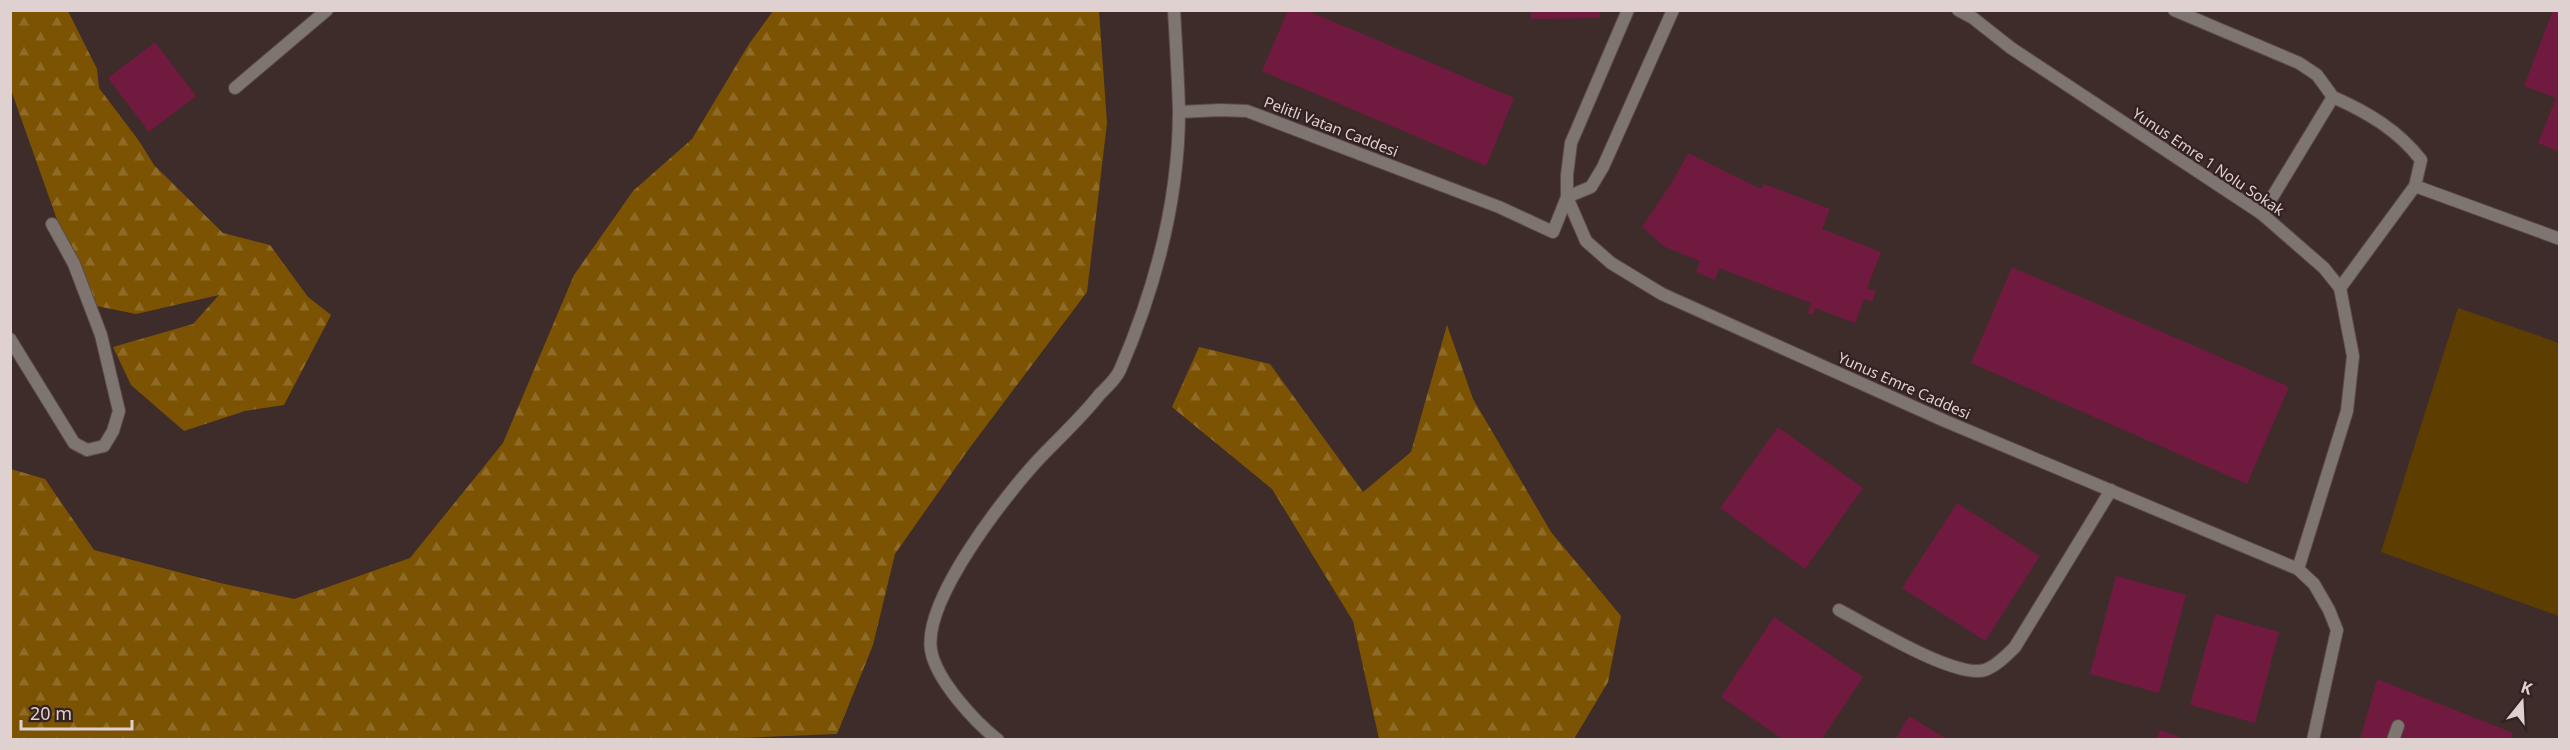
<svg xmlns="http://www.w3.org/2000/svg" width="2570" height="750" viewBox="0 0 2570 750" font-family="'Noto Sans',sans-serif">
<defs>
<pattern id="forest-firs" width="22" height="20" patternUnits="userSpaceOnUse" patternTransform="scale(1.5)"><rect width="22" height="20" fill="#7c5302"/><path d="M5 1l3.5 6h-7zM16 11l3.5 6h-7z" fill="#8e6b26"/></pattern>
</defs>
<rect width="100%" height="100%" fill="#3e2c2a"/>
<path fill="#5e3e00" d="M2458,308l101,35v273l-178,-64z"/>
<path fill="url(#forest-firs)" d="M10,11h58l29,58 2,19 40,53 15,24 69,68 47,12 38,52 23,18 -47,90 -39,6 -61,20 -53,-46 -18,-38 80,-23 26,-29 -83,19 -49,-10 -76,-214z
M773,11h326l8,112 -20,169 -119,158 -73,104 -22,91 -36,89 -145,6 -681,-1v-270l34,10 49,71 126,33 74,16 116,-41 93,-115 71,-168 59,-84 59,-52 57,-95z
M1447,325l26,74 78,133 70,84 -13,66 -34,57h-195l-26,-118 -81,-132 -100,-82 27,-60 71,17 93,128 48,-40z"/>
<path fill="#711a3f" d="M1288,10h18l208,88 -28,68 -224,-95z
M1531,10h69v8l-69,1z
M2553,10h7v142l-22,-9 18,-45 -32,-12z
M155,42l41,54 -47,36 -41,-54z
M1688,153l73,36 3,-5 66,25 -8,20 59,23 -14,36 9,3 -4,11 -8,-3 -9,24 -40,-15 -2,7 -5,-2 3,-10 -92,-35 -4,12 -19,-8 4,-11 -35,-14 -23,-20 32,-48z
M2012,267l277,120 -42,97 -276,-121z
M1778,427l85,61 -58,81 -85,-61z
M1957,503l83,53 -55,85 -83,-53z
M2116,576l70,19 -27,98 -69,-19z
M2215,614l64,18 -24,91 -65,-18z
M1774,617l89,60 -42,63h-37l-63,-43z
M2377,679l136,54 -2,7h-151z
M1909,716l40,24h-54z
M2160,730l26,9v1h-30z"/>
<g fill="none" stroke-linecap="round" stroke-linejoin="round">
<defs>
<path id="service" d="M2174,10l125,53 18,12 16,22
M2415,186l145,53
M2262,214l71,-117c34,15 65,33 88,63l-6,26 -75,102
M1839,610c29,15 116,69 146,60 11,-4 21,-14 30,-23l96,-157
M2393,740l5,-14"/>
<path id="minor" d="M235,88l92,-78
M10,339l64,104 13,7 17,-4 9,-15 6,-20 -18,-76 -27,-71 -22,-40
M998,740c-23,-18 -62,-60 -67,-90 -8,-50 74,-154 107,-190 21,-22 43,-42 62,-66 7,-7 16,-15 20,-24 35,-81 59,-171 59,-260 -1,-33 -3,-66 -5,-100"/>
<path id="tertiary" d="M1958,10l15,8 38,30 251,166 62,54 16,20 13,68 -6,55 -49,158
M1179,112l41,-2 27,1 252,96 54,25 14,-35v-22l4,-32 57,-133
M1567,197l19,44 25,22 51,31 283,127 353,148 16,15 15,26 8,20 -24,110
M1567,197l24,-10 12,-20 70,-157"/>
</defs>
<use href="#service" stroke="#5b4a48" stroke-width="14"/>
<use href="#minor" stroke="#5b4a48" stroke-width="14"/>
<use href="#tertiary" stroke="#5b4a48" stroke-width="14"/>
<use href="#service" stroke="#7e7571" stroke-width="12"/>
<use href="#minor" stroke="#7e7571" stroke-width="12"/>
<use href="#tertiary" stroke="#7e7571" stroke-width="12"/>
</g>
<g text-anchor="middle" stroke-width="4.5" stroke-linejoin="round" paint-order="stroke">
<g font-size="15" fill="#ded1d0" stroke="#342221">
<text transform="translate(1331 127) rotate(21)" y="5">Pelitli Vatan Caddesi</text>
<text transform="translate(2208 162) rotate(34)" y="5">Yunus Emre 1 Nolu Sokak</text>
<text transform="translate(1904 386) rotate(24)" y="5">Yunus Emre Caddesi</text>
</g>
</g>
<rect width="2570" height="750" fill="none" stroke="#ded1d0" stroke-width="24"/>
<g transform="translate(2522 702) rotate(18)" stroke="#342221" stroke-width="4.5" paint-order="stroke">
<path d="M0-4.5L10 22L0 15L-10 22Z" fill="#ded1d0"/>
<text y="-9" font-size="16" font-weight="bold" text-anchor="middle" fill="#ded1d0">K</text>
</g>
<path d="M21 720v9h111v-9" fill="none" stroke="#ded1d0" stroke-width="3"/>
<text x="30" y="720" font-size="18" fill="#ded1d0" stroke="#342221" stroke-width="4.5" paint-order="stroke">20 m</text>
</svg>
